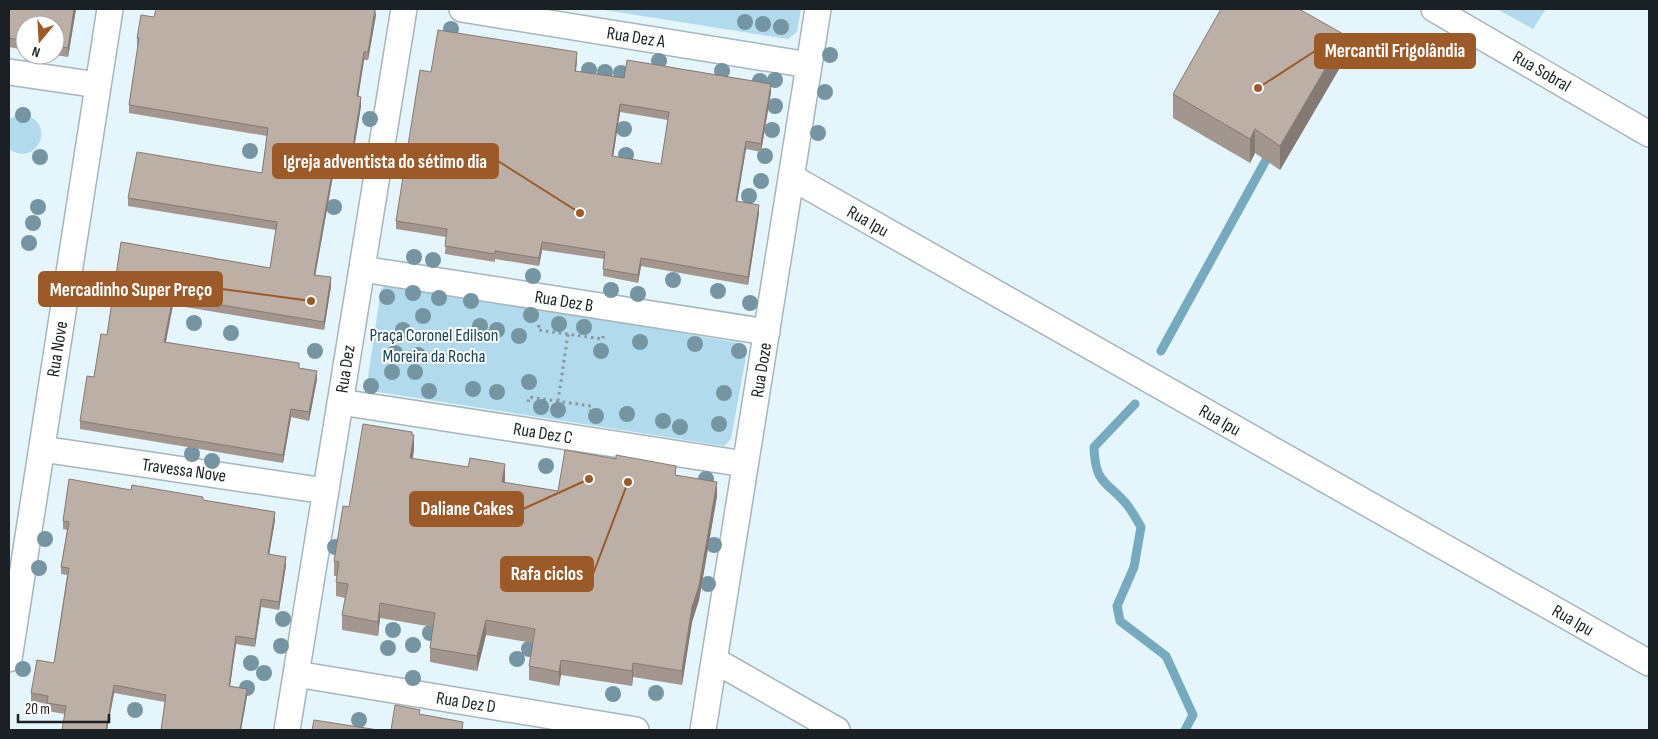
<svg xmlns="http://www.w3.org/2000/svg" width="1658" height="739" viewBox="0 0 1658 739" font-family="'Sofia Sans Condensed',sans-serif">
<rect width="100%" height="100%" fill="#e4f5fc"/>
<path fill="#b1dbec" d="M598,9h203l-4,23 -9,7z
M1497,9h49l-13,20z
M20,114c39,5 18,55 -11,35v-30z
M390,283l350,60 7,8 -16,88 -7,7 -352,-55 -5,-7 14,-95z"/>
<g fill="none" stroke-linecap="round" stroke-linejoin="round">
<path stroke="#76abbf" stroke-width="9" d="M1161,351l105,-191
M1135,404l-41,43c1,39 14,34 34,59 5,7 9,14 13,21l-7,40 -17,39 3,15 46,35 27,59 -8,15"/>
<defs>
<path id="minor" d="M462,9l347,56
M1434,9l215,125
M9,72l89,13
M791,177l858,486
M362,269l405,63
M340,402l405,62
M42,449l283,42
M9,659l101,-650
M714,660l123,70
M296,674l340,56
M287,730l117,-721
M703,730l115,-721"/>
</defs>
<use href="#minor" stroke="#a5b6bc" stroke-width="28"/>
<path stroke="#89959a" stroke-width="3" stroke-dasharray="2.5 4" stroke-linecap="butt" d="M539,325l-1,5 65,9v-3
M558,401l10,-67
M528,402l1,-5 62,9 -1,5"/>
<use href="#minor" stroke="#fff" stroke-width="25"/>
</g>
<g fill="#7495a1">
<circle cx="745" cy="22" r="8"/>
<circle cx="763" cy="24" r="8"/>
<circle cx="781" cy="27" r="8"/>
<circle cx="451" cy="29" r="8"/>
<circle cx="830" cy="55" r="8"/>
<circle cx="659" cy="61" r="8"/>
<circle cx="589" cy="70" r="8"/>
<circle cx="722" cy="71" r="8"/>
<circle cx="605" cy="72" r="8"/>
<circle cx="621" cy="73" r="8"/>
<circle cx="775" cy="80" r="8"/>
<circle cx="760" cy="81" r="8"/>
<circle cx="825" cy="92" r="8"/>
<circle cx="775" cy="106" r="8"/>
<circle cx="23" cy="115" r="8"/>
<circle cx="370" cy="119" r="8"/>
<circle cx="624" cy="129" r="8"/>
<circle cx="772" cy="130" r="8"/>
<circle cx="818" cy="133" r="8"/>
<circle cx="250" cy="151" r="8"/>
<circle cx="626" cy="155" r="8"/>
<circle cx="765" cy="156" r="8"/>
<circle cx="40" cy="157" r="8"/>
<circle cx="761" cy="181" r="8"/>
<circle cx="749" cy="196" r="8"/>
<circle cx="38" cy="207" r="8"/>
<circle cx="334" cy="207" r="8"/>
<circle cx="33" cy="223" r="8"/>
<circle cx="29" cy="243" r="8"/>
<circle cx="414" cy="257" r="8"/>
<circle cx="433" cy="260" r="8"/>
<circle cx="533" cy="276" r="8"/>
<circle cx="673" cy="280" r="8"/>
<circle cx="611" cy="290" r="8"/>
<circle cx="718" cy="291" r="8"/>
<circle cx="413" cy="293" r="8"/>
<circle cx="638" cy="294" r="8"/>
<circle cx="387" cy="297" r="8"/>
<circle cx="439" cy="298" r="8"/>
<circle cx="471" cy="301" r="8"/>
<circle cx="750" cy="303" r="8"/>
<circle cx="531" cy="315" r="8"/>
<circle cx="423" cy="316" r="8"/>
<circle cx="194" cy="323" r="8"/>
<circle cx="559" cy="324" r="8"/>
<circle cx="480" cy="326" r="8"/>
<circle cx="584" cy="327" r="8"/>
<circle cx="403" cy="330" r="8"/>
<circle cx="497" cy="330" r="8"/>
<circle cx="231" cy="333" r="8"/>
<circle cx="519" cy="336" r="8"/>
<circle cx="640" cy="342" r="8"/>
<circle cx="695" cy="344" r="8"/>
<circle cx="315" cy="351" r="8"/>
<circle cx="601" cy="351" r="8"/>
<circle cx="739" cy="351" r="8"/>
<circle cx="395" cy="353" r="8"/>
<circle cx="418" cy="355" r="8"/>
<circle cx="392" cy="372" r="8"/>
<circle cx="415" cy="372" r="8"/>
<circle cx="529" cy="382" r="8"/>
<circle cx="371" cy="386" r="8"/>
<circle cx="473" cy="389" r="8"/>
<circle cx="429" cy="391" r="8"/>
<circle cx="497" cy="392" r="8"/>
<circle cx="724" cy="393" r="8"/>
<circle cx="541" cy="407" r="8"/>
<circle cx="558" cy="410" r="8"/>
<circle cx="627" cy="414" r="8"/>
<circle cx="596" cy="416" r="8"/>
<circle cx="663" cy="421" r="8"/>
<circle cx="719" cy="424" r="8"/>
<circle cx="680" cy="427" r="8"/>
<circle cx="192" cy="454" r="8"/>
<circle cx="212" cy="461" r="8"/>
<circle cx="546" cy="466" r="8"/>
<circle cx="706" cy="479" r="8"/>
<circle cx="45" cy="539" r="8"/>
<circle cx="714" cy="545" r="8"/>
<circle cx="335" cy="547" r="8"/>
<circle cx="39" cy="568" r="8"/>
<circle cx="708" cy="584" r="8"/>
<circle cx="283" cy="619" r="8"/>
<circle cx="393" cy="630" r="8"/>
<circle cx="430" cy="633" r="8"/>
<circle cx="413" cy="645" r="8"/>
<circle cx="281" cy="646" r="8"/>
<circle cx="388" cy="648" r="8"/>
<circle cx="529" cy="649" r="8"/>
<circle cx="517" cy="659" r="8"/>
<circle cx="251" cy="663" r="8"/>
<circle cx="23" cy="669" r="8"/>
<circle cx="264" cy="673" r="8"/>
<circle cx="413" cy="678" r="8"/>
<circle cx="247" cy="688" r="8"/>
<circle cx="656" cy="693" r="8"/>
<circle cx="613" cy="694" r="8"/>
<circle cx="135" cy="710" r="8"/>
<circle cx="359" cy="720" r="8"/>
</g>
<path fill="#a2968f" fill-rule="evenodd" d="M9,9h67l-8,48 -13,-2v-30h-30v25l-16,-3z
M376,15l-8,45h-4l-6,37 3,9 -11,67 -16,-3 -19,105 16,11 -7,44 -151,-25 -7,37 133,26 18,11 -8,42 -18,-4 -8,46 -203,-34v-8l27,-86 14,-93 149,26 6,-38 -148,-24v-8l134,-25 5,-37 -138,-23v-8l9,-59h-1v-8l17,-21z
M1345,59l-65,111 -25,-17 -5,10 -77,-45v-24z
M577,60l-1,11 48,7 147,14 -10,60 -15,-3 -9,52 22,12 -11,72 -107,-19 -3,17 -35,-7 1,-17 -62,-9 -3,16 -44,-7v3l-50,-8 1,-17 -50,-8v-8l35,-149zM620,112l48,8 -7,44 -48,-7z
M412,435l2,14 -1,10 92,20v4l53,8 118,-16 41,21 -18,104 -7,22 -10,63 -49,-8 -1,9 -71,-11 -2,11 -30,-6v-14l4,-23 -47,-8 -9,36 -47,-9v-14l3,-21 -53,-9 -2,18 -36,-6v-15l3,-17 -9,-2v-14l1,-6h-3v-15l15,-54z
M131,490l72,10 72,20 -6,34 17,11 -7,45 -18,-3 -6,40 -19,-3 -6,42 17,10 -6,34h-80l4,-28 -51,-9 -7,37h-45l3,-16 -18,-3v-7l-16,-3v-8l23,-30 13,-88 -6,-1v-7l6,-37 -4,-1v-8z"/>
<path fill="#847a74" d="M74,9h2l-8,48v-9z
M376,9v6l-8,45v-8z
M1345,35v24l-65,111v-24z
M364,52v8l-7,45v-9z
M577,52v8l-2,19v-8z
M771,84v8l-10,60v-8z
M361,97v9l-11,67v-8z
M620,104v8l-8,52v-8z
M1255,129v24l-5,10v-24z
M746,141v8l-10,60v-8z
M334,162v8l-20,113v-8z
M759,205v8l-11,72v-8z
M542,242v8l-3,16v-8z
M641,258v8l-3,17v-8z
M331,277v9l-7,44v-8z
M173,297v8l-9,45v-8z
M317,371v8l-8,42v-9z
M291,409v8l-8,46v-8z
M414,435v14l-4,24v-15z
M505,464v15l-3,18v-15z
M717,482v14l-18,104 -7,22 -10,63v-14l10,-64z
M275,512v8l-7,42v-8z
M286,557v8l-7,45v-8z
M261,599v8l-6,40v-8z
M380,603v15l-2,18v-14z
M486,620v15l-9,36v-15z
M236,636v8l-7,49v-7z
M561,660v15l-2,11v-14z
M633,663v14l-1,9v-15z
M114,685v8l-7,37h-1z
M247,689v7l-6,34h-1z"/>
<path fill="#bcafa6" stroke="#847a74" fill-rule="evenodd" d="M9,9h65l-6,39 -13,-2v-21h-30v16l-16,-3z
M156,9h219l-7,43h-4l-7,44 4,1 -11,68 -16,-3 -20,113 17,2 -7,45 -151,-25 -9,45 135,21v5l18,3 -8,41 -18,-3 -8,46 -203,-34 7,-45 7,1 7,-43 6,1 14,-93 149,26 7,-46 -149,-24 9,-46 125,21 6,-45 -139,-23 10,-67h-2l4,-23 13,2z
M1221,9h78l46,26 -65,111 -25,-17 -5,10 -77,-45z
M438,30l139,22 -2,19 49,7 3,-18 144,24 -10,60 -15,-3 -10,60 23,4 -11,72 -107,-19 -3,17 -35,-6 2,-17 -63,-10 -3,16 -44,-7v3l-50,-8 2,-17 -51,-8 24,-151 11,2zM620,104l49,8 -8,52 -49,-8z
M363,424l49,8v3h2l-4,23 58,9 2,-9 35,6 -3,18 56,9 7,-41 51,9v-4l60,11 -1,9 42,7 -18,104 -7,21 -10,64 -49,-8 -1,8 -71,-11 -2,12 -30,-6 6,-37 -49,-9 -9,36 -47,-8 5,-35 -55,-10 -2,19 -36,-7 6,-31 -12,-2 3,-20 -5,-1 9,-55 6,1z
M69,479l62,11 1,-5 71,12v3l72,12 -7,42 18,3 -7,45 -18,-3 -6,40 -19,-3 -7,50 18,3 -7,41h-79l5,-35 -52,-10 -8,45h-44l4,-24 -19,-3 1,-7 -17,-3 6,-33 17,3 15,-95 -8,-1 8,-45 -6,-1z
M395,705l25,5 -1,4 44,8 -1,8h-71z
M314,720l64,10h-66z"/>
<g text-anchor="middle" stroke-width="4" stroke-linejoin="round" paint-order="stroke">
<g font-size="18" fill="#1a2023" stroke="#fff">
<text transform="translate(636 37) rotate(9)" y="6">Rua Dez A</text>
<text transform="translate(1542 71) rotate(30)" y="6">Rua Sobral</text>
<text transform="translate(868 221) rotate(30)" y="6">Rua Ipu</text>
<text transform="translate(564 301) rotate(9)" y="6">Rua Dez B</text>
<text transform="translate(57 349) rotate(-81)" y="6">Rua Nove</text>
<text transform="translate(345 369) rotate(-81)" y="6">Rua Dez</text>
<text transform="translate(761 370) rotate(-81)" y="6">Rua Doze</text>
<text transform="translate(1220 420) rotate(30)" y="6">Rua Ipu</text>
<text transform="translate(543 433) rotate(9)" y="6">Rua Dez C</text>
<text transform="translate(184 470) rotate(8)" y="6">Travessa Nove</text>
<text transform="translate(1573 620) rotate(30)" y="6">Rua Ipu</text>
<text transform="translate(466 702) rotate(9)" y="6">Rua Dez D</text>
</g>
<g font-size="18" fill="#184656" stroke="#fff">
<text x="434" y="341">Praça Coronel Edilson<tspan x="434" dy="21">Moreira da Rocha</tspan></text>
</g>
</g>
<path fill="none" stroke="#9b5a27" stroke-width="2" d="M1258 88L1315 51M580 213L498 161M311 301L222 289M589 479L523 509M628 482L593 574"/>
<g fill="#9b5a27" stroke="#fff" stroke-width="2">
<circle cx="1258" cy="88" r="5"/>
<circle cx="580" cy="213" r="5"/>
<circle cx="311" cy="301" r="5"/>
<circle cx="589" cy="479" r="5"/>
<circle cx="628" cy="482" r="5"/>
</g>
<g fill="#9b5a27" stroke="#9b5a27" stroke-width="2">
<rect x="1315" y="34" width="160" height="34" rx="5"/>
<rect x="273" y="144" width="225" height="34" rx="5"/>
<rect x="39" y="272" width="183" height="34" rx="5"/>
<rect x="410" y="492" width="113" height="34" rx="5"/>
<rect x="501" y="557" width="92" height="34" rx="5"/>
</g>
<g font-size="19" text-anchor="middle" font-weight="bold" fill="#fff">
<text x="1395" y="57">Mercantil Frigolândia</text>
<text x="385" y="168">Igreja adventista do sétimo dia</text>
<text x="131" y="296">Mercadinho Super Preço</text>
<text x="467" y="515">Daliane Cakes</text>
<text x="547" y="580">Rafa ciclos</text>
</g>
<rect width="1658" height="739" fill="none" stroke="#1a2023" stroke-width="20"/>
<g transform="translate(40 40) rotate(198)"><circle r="24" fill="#ffffff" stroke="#a3a6a7"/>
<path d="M0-4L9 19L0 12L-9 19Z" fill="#9b5a27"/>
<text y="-8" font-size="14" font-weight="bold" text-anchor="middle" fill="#1a2023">N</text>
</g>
<path d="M18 714v8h91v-8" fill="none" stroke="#1a2023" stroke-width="2.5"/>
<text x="25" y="714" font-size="15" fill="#1a2023" stroke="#ffffff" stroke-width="4" paint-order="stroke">20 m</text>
</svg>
